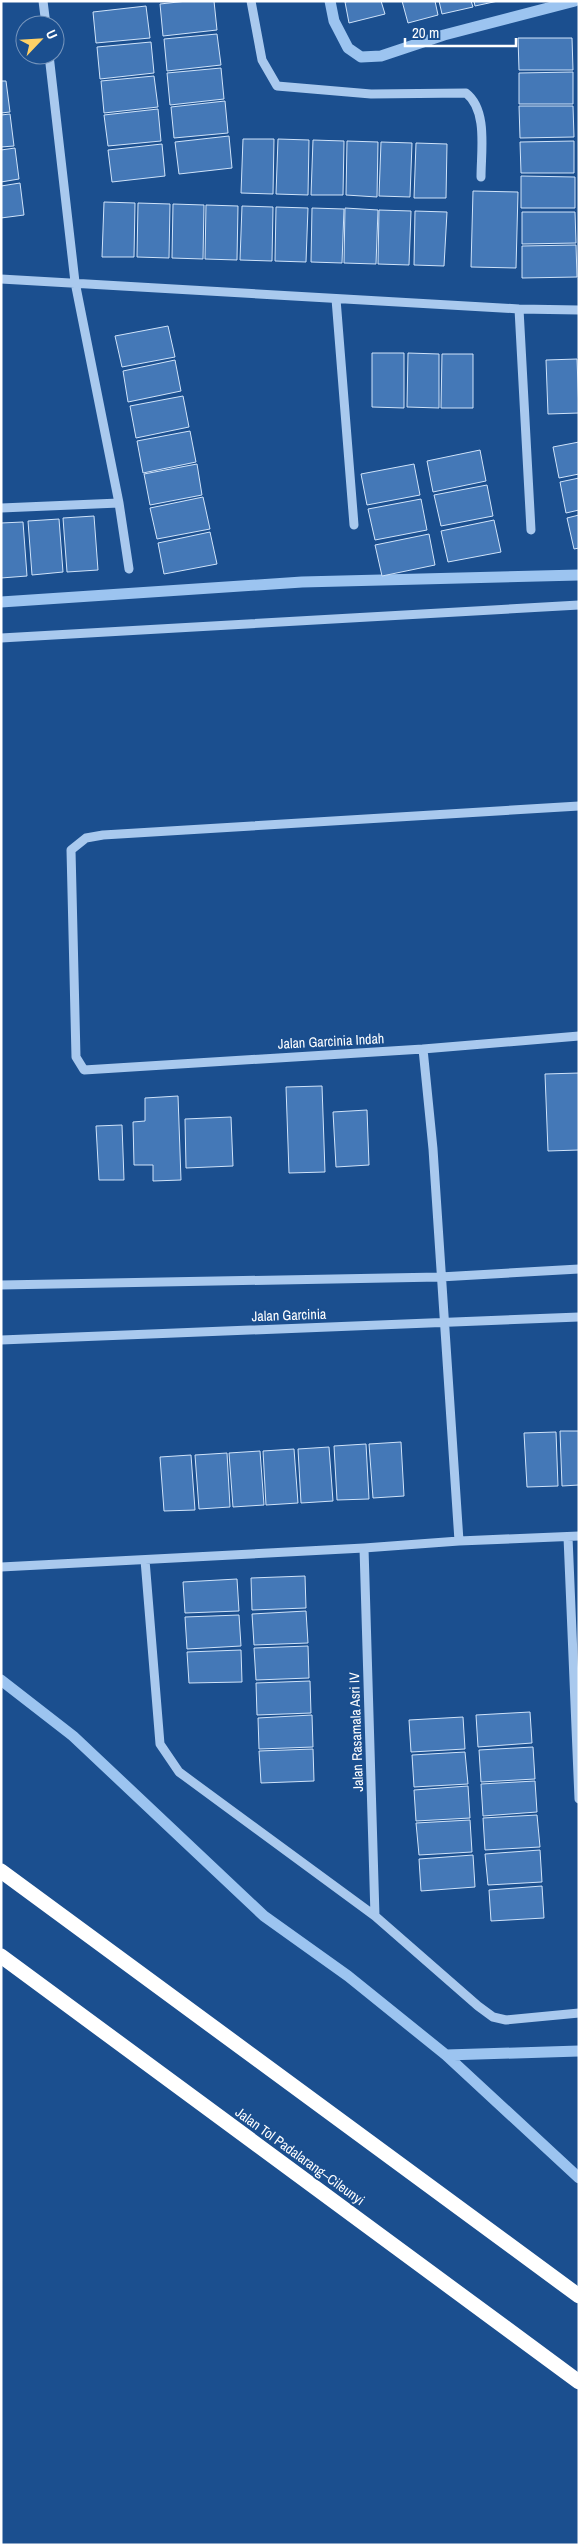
<svg xmlns="http://www.w3.org/2000/svg" width="580" height="2546" viewBox="0 0 580 2546" font-family="'Archivo Narrow',sans-serif">
<rect width="100%" height="100%" fill="#1b4f8f"/>
<g fill="none" stroke-linecap="round" stroke-linejoin="round">
<path stroke="#9cc4f0" stroke-width="11" d="M330,1l4,20 14,27 13,9 20,-1 63,-21 131,-34
M1,602l301,-20 277,-7
M1,1680l72,56 191,180 84,60 98,79 133,123
M446,2055l133,-4"/>
</g>
<path fill="#4478b7" stroke="#cfe3fa" d="M187,1h27l3,29 -54,6 -3,-32z
M350,1h31l4,13 -36,9 -4,-21z
M402,1h33l3,14 -30,8z
M439,1h32l2,6 -31,7z
M474,1h24l-23,5z
M146,6l4,32 -54,5 -3,-31z
M217,34l4,31 -54,6 -3,-32z
M518,38h54l1,32h-54z
M151,42l3,31 -54,6 -3,-32z
M221,68l3,31 -54,6 -3,-32z
M573,72v32h-54v-31z
M154,76l4,31 -54,6 -3,-32z
M1,81h5l4,31 -9,1z
M225,101l3,32 -54,5 -3,-31z
M519,106h54l1,31 -54,1z
M158,109l3,32 -53,5 -4,-31z
M10,114l4,32 -13,1v-32z
M229,136l3,32 -53,6 -4,-32z
M243,139h31l-1,55 -32,-1z
M278,139l31,1 -1,55 -32,-1z
M313,140l31,1 -1,54h-32z
M347,141l31,1 -1,55 -31,-2z
M574,141v32h-53l-1,-31z
M381,142l31,1 -2,54 -31,-1z
M416,143l31,1 -1,54h-32z
M162,144l3,32 -53,6 -4,-32z
M15,148l4,31 -18,3v-32z
M521,176l54,1v31h-54z
M20,183l4,32 -23,3v-32z
M473,191l45,1 -2,76 -45,-1z
M104,202l31,1 -1,54h-32z
M138,203l32,1 -1,54 -32,-1z
M173,204l31,1 -1,54 -31,-1z
M206,205l32,1 -1,54 -32,-1z
M242,206l31,1 -1,54 -32,-1z
M276,207l32,1 -2,54 -31,-1z
M312,208l32,1 -2,54 -31,-1z
M345,208l33,2 -2,54 -32,-1z
M379,210l32,1 -2,54 -31,-1z
M415,211l32,1 -3,54 -30,-1z
M522,212h53l1,31 -54,1z
M576,245l1,32 -55,1v-32z
M168,326l7,31 -53,10 -7,-31z
M372,353h32v55l-32,-1z
M408,353l31,1v54l-32,-1z
M442,354h31v54h-32z
M577,359l2,54 -31,1 -2,-54z
M175,360l6,31 -53,11 -5,-31z
M183,396l6,31 -53,11 -6,-32z
M190,431l6,31 -53,11 -6,-32z
M579,442v32l-20,4 -6,-31z
M480,450l6,31 -53,11 -6,-31z
M197,464l5,31 -52,10 -6,-31z
M414,464l6,31 -53,10 -6,-31z
M579,478v32l-13,3 -6,-31z
M487,485l6,31 -52,10 -7,-31z
M203,497l7,32 -53,10 -7,-31z
M421,499l6,31 -52,10 -7,-31z
M579,515v33l-5,1 -7,-31z
M94,516l4,54 -31,2 -4,-54z
M59,519l4,53 -31,3 -4,-54z
M494,520l7,32 -53,10 -7,-31z
M23,522l4,54 -26,2v-55z
M210,532l7,32 -53,10 -6,-31z
M429,534l6,31 -53,11 -7,-31z
M579,1073v77l-31,1 -3,-77z
M322,1086l3,86 -36,1 -3,-86z
M178,1096l3,84 -28,1v-16h-19l-1,-43 12,-1v-23z
M367,1110l2,55 -33,2 -3,-55z
M231,1117l2,49 -47,2 -1,-49z
M122,1125l2,55h-25l-3,-54z
M560,1431h19v54l-17,1z
M556,1432l2,54 -31,1 -3,-54z
M401,1442l3,54 -31,2 -4,-54z
M366,1444l3,55 -32,1 -3,-54z
M329,1447l4,54 -32,2 -3,-54z
M294,1449l4,54 -32,2 -3,-54z
M260,1451l4,54 -31,2 -4,-54z
M227,1453l3,54 -31,2 -4,-54z
M191,1455l4,55 -31,1 -4,-54z
M305,1576l1,32 -54,2 -1,-32z
M237,1579l2,32 -54,2 -2,-31z
M306,1611l2,32 -54,2 -2,-31z
M239,1615l2,31 -54,3 -2,-32z
M308,1646l1,32 -53,2 -2,-32z
M241,1650l1,32 -53,1 -2,-31z
M310,1681l1,32 -54,2 -1,-32z
M530,1712l2,31 -54,4 -2,-32z
M312,1715l1,32 -54,2 -1,-31z
M463,1717l2,32 -54,3 -2,-32z
M533,1747l2,32 -54,3 -2,-32z
M313,1749l1,32 -53,2 -2,-32z
M465,1752l3,32 -54,3 -2,-32z
M535,1781l2,31 -54,4 -2,-32z
M468,1786l2,32 -54,3 -2,-31z
M537,1815l3,32 -55,3 -2,-32z
M470,1820l2,32 -53,3 -3,-32z
M540,1850l2,32 -54,3 -3,-31z
M473,1855l2,32 -54,4 -2,-32z
M542,1886l2,32 -53,3 -2,-31z"/>
<g fill="none" stroke-linecap="round" stroke-linejoin="round">
<path stroke="#a9c9ee" stroke-width="9" d="M43,1l3,24
M251,1l11,59 15,26 94,8 95,-1c22,17 15,58 15,84
M49,55l26,227 44,221 10,66
M1,279l518,30 60,1
M336,299l18,226
M519,309l12,221
M1,508l118,-5
M1,638l578,-33
M579,806l-476,29 -17,3 -15,12 5,207 8,13 339,-21 156,-13
M423,1049l10,100 26,392 120,-5
M1,1285l439,-8 139,-8
M1,1340l578,-23
M568,1537l11,262
M364,1548l11,368
M145,1560l15,184 19,28 196,144 103,90 15,11 13,3 73,-7
M1,1567l363,-19 95,-7"/>
<path stroke="#fff" stroke-width="15" d="M1,1871l578,425
M1,1956l578,426"/>
</g>
<g text-anchor="middle" stroke-width="4" stroke-linejoin="round" paint-order="stroke">
<g font-size="14" fill="#fff" stroke="#1b4f8f">
<text transform="translate(331 1041) rotate(-3)" y="5">Jalan Garcinia Indah</text>
<text transform="translate(289 1315) rotate(-2)" y="5">Jalan Garcinia</text>
<text transform="translate(356 1732) rotate(-92)" y="5">Jalan Rasamala Asri IV</text>
<text transform="translate(300 2156) rotate(36)" y="5">Jalan Tol Padalarang–Cileunyi</text>
</g>
</g>
<rect width="580" height="2546" fill="none" stroke="#ffffff" stroke-width="5"/>
<g transform="translate(40 40) rotate(65)"><circle r="24" fill="#1b4f8f" stroke="#7695bc"/>
<path d="M0-4L9 19L0 12L-9 19Z" fill="#ffd166"/>
<text y="-8" font-size="14" font-weight="bold" text-anchor="middle" fill="#ffffff">U</text>
</g>
<path d="M405 38v8h111v-8" fill="none" stroke="#ffffff" stroke-width="2.5"/>
<text x="412" y="38" font-size="15" fill="#ffffff" stroke="#1b4f8f" stroke-width="4" paint-order="stroke">20 m</text>
</svg>
